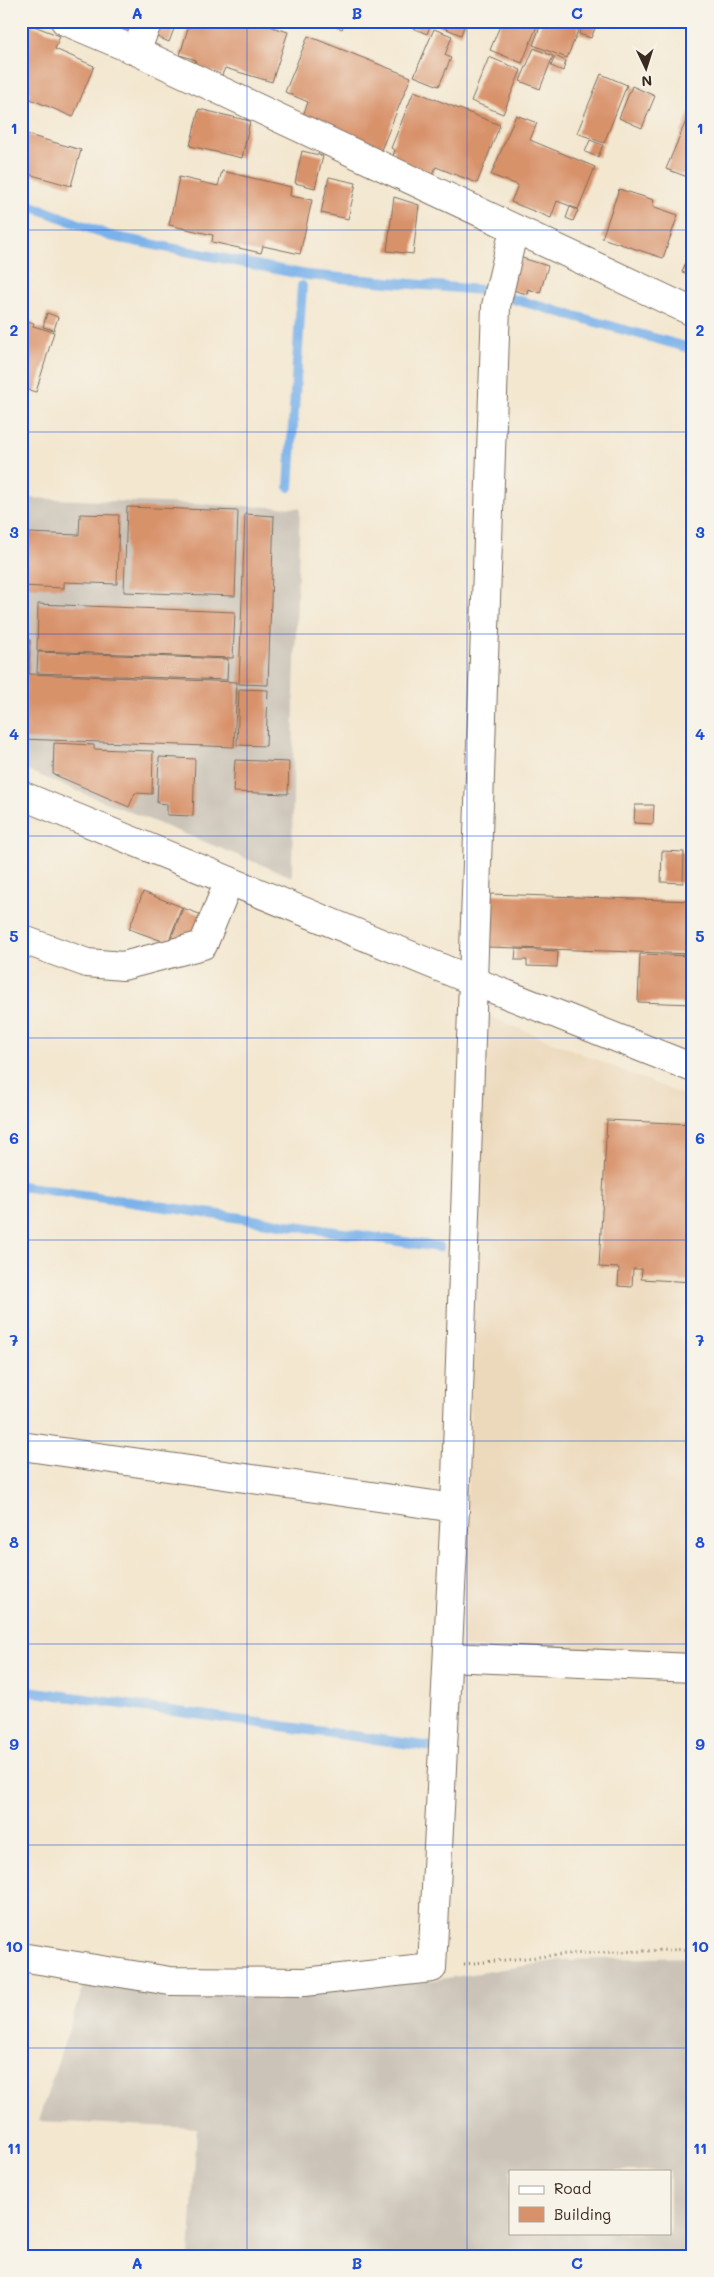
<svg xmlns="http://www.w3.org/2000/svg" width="714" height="2277" viewBox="0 0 714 2277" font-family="Mali,sans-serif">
<rect width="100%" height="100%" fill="#f7f3e8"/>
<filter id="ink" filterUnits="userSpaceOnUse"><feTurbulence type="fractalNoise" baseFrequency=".02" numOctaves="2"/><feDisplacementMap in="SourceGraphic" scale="10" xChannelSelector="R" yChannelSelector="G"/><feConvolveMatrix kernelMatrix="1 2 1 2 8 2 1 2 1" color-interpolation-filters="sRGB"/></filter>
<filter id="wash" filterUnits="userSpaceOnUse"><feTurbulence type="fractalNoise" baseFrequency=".0096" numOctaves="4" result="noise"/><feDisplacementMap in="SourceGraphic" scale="20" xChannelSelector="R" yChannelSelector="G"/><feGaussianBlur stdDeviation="1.12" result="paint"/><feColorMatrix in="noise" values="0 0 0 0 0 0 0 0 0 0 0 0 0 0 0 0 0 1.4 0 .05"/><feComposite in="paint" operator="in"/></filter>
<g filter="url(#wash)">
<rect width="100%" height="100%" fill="#f3e7d0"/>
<path fill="#ecd8ba" d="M484,1014l209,85v556l-231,-8z"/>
<path fill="#cbc3b8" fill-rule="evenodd" d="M26,498l274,10 -6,184 -2,185 -271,-109v-255z
M693,1957v299h-504l8,-128 -159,-7 49,-146 329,8 145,-23zM510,2171h160v62h-160z"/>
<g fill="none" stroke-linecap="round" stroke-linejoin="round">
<path stroke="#7cb2ea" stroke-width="10" d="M21,202l89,34 196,39 175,15 212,59
M289,487l13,-201
M21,1186l418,61
M21,1690l411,57"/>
</g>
<g id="blocks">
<path fill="#d8926b" d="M21,21l39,15 -5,13 39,17 -21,51 -45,-19 2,-6 -9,-3z
M100,21h35l-5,13z
M162,21h15l-8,21 -14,-6z
M190,21h63l35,11 -16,50 -47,-14 -3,7 -28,-9 2,-6 -16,-5z
M324,21h21l-3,8z
M401,21h31l-5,13 -26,-11z
M439,21h27l-5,14 -24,-10z
M502,21h37l-17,42 -32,-13z
M542,21h40l-15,37 -34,-13z
M583,21h15l-7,17 -12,-4z
M434,29l18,7 -7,19 6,3 -12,28 -25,-10z
M308,36l103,41 -30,73 -79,-32 6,-16 -23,-10z
M534,48l19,8 -13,33 -20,-8z
M555,56l11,5 -3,10 -12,-5z
M489,57l32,13 -18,44 -32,-13z
M601,74l26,11 -23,58 -27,-10z
M632,86l23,10 -13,32 -23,-10z
M414,91l86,34 -23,58 -41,-16 -4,8 -40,-16 3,-9 -4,-2z
M693,104v75l-27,-10z
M199,109l51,12 -8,37 -52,-12z
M516,115l21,8 -7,17 65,27 -17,42 -21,-8 -6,17 -40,-16 7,-17 -27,-10z
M21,133l60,17 -10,36 -50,-14z
M590,140l13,5 -5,12 -13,-5z
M302,151l21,5 -8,32 -20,-5z
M222,171l69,16 -1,9 22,4 -12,54 -37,-8 -2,7 -49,-11 1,-7 -44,-10 10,-48 39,9z
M329,177l27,6 -8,36 -27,-6z
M619,189l35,11 -2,6 26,9 -15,43 -61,-20z
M394,197l25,8 -6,49 -26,-3z
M570,207l8,3 -5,11 -7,-3z
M693,244v32l-11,-4z
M519,257l29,9 -8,27 -12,-4 -1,5 -18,-5z
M47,313l11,4 -4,13 -11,-3z
M21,319l13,4 -1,3 21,6 -18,60 -15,-4z
M127,507l111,4 -3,85 -111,-4z
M80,514l39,1 -2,69 -53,-2v6l-43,-2v-47h7v-6l51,2z
M245,514l29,2 -6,169 -29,-1z
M38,604l197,8 -2,46 -196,-7z
M21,640h9l-1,34 208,8 -3,65 -213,-8z
M38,652l190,7 -1,21 -190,-7z
M239,689l29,1 -2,56 -29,-1z
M54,743l40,2v4l59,2 -1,43 -17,-1 -6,14 -76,-33z
M159,757l36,2 -2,57 -26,-1v-11l-10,-1z
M235,760l54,2 -1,32 -55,-2z
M635,805h19l-1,19 -19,-1z
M662,851l22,1 -1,31 -22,-1z
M143,892l39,15 -14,36 -39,-14z
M490,894l203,7v53l-205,-7z
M183,908l19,7 -8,23 -24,3z
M516,949l42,2 -1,16 -30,-1v-6h-12z
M640,954l53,2 -1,48 -54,-2z
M607,1120l86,4v158l-52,-3 1,-10h-9l-1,18 -14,-1 1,-18 -20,-1z"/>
</g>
</g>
<g filter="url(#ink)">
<use href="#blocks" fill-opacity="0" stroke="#7b6c5c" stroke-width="1"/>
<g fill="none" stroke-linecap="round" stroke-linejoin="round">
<defs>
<path id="minor" d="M65,21l71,30 557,261
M136,51l12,-30
M21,939l66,24 36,3 80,-21 26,-64
M21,1446l434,62
M449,1657l244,11
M21,1957l149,24 135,1 127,-14 23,-460 41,-1202 18,-77"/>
<path id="tertiary" d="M21,795l452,186 220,87"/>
</defs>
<use href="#minor" stroke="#7b6c5c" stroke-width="30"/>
<use href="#tertiary" stroke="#7b6c5c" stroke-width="30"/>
<path stroke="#7b6c5c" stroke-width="3" stroke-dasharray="1 4" stroke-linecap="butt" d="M464,1964l103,-10 126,-5"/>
<use href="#minor" stroke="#fff" stroke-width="28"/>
<use href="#tertiary" stroke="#fff" stroke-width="28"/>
</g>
</g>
<path fill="none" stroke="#1d4ed8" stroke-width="1" stroke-opacity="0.55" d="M247,21v2235M467,21v2235M21,230h672M21,432h672M21,634h672M21,836h672M21,1038h672M21,1240h672M21,1441h672M21,1644h672M21,1845h672M21,2048h672"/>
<rect width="714" height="2277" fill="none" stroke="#f7f3e8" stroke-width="55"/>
<rect x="509" y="2170" width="162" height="65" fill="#f7f3e8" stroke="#aca397"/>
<rect x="519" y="2186" width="25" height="8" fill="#ffffff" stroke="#aca397"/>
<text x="554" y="2194" font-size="15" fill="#3b2a1e">Road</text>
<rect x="519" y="2207" width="25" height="15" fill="#d8926b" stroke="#aca397"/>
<text x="554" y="2220" font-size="15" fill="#3b2a1e">Building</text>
<g transform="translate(646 68) rotate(176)" stroke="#f7f3e8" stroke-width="4" paint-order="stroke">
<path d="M0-4L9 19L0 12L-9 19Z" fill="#3b2a1e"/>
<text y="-8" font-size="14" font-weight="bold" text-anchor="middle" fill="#3b2a1e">N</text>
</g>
<rect x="28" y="28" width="658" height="2222" fill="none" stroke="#1d4ed8" stroke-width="2"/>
<g font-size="16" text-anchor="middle" font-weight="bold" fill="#1d4ed8">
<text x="137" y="19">A</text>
<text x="357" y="19">B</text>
<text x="577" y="19">C</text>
<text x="14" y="134">1</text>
<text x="700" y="134">1</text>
<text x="14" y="336">2</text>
<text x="700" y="336">2</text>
<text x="14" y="538">3</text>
<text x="700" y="538">3</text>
<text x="14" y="740">4</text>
<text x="700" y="740">4</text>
<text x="14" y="942">5</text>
<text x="700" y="942">5</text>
<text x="14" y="1144">6</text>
<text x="700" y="1144">6</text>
<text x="14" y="1346">7</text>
<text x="700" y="1346">7</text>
<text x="14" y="1548">8</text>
<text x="700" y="1548">8</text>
<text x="14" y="1750">9</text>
<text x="700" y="1750">9</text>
<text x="14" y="1952">10</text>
<text x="700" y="1952">10</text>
<text x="14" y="2154">11</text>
<text x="700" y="2154">11</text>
<text x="137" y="2269">A</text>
<text x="357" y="2269">B</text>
<text x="577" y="2269">C</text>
</g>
</svg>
